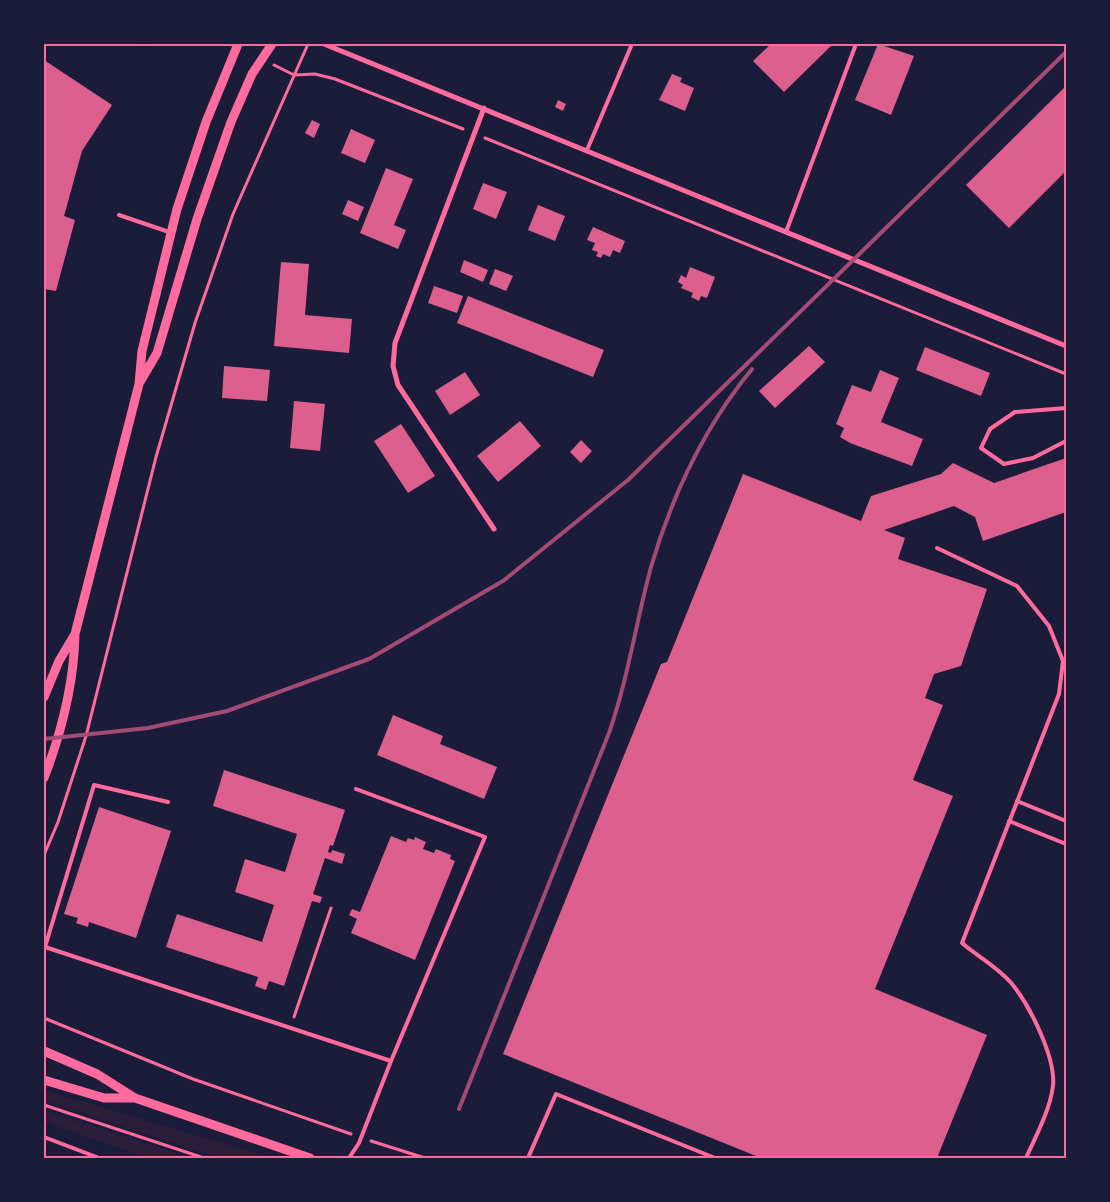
<svg xmlns="http://www.w3.org/2000/svg" width="1110" height="1202" viewBox="0 0 1110 1202" font-family="'Alegreya Sans',sans-serif">
<rect width="100%" height="100%" fill="#1b1b3a"/>
<path fill="#2a1e3b" d="M44,1090l229,68h-55l-174,-57z
M44,1110l148,48h-44l-104,-36z"/>
<g fill="none" stroke-linecap="round" stroke-linejoin="round">
<path stroke="#12122b" stroke-width="6" d="M140,44h8"/>
</g>
<path fill="#dd5f8e" d="M771,44h62l-49,48 -31,-31z
M878,44l36,12 -23,59 -36,-15z
M44,60l68,45 -30,46 -18,65 11,4 -19,71 -12,-2z
M672,74l10,4 -2,4 14,6 -9,23 -26,-11z
M1066,86v85l-57,57 -43,-43z
M558,100l8,4 -3,7 -8,-4z
M312,120l8,4 -6,14 -9,-5z
M351,129l24,11 -10,23 -24,-10z
M386,168l27,11 -19,46 12,5 -8,19 -38,-16z
M483,183l24,9 -11,27 -23,-10z
M348,200l16,7 -6,14 -16,-7z
M538,205l27,11 -10,25 -27,-11z
M593,227l32,14 -5,12 -7,-3 -3,7 -7,-3 -2,4 -5,-2 2,-4 -6,-2 3,-7 -8,-3z
M464,260l24,10 -5,12 -23,-10z
M281,262l28,2 -4,51 47,4 -3,34 -75,-7z
M690,267l25,10 -8,21 -6,-2 -2,5 -8,-4 2,-4 -12,-5 2,-3 -5,-3 3,-7 5,3z
M495,269l18,7 -7,15 -17,-7z
M434,286l29,10 -6,17 -29,-10z
M468,296l136,54 -11,27 -136,-54z
M809,346l16,16 -50,46 -16,-17z
M925,347l65,26 -9,23 -65,-26z
M224,366l46,4 -3,31 -45,-3z
M880,370l19,8 -18,44 42,17 -11,27 -62,-23 -10,-6 4,-9 -8,-4 16,-39 19,7z
M465,372l15,23 -30,20 -15,-24z
M294,401l31,3 -5,47 -30,-3z
M520,421l21,25 -43,36 -21,-26z
M401,424l34,52 -27,17 -34,-52z
M581,440l11,11 -11,12 -11,-11z
M1066,458v54l-83,29 -8,-24 -21,-11 -70,24 21,8 -7,21 89,30 -26,77 -27,8 -9,24 18,7 -30,75 40,16 -78,193 112,46 -50,123h-176l-258,-104 158,-390 6,-2 76,-188 118,47 10,-25 70,-22 12,-11 41,20z
M393,715l50,21 -3,8 57,23 -13,32 -107,-44z
M224,770l121,40 -12,36 -3,-1 -2,7 3,1 1,-3 13,4 -3,10 -17,-6 -12,36 9,3 -2,6 -8,-2 -28,85 -15,-5 -3,9 -11,-4 3,-9 -92,-30 11,-33 85,28 12,-37 -39,-13 10,-33 40,13 12,-38 -84,-28z
M99,807l72,24 -35,107 -47,-16 -1,5 -12,-4 2,-5 -14,-4z
M391,836l15,6 2,-4 6,2 1,-3 11,5 -3,7 11,4 2,-4 15,6 -1,4 5,2 -40,99 -64,-27 6,-14 -8,-4 3,-6 8,3z"/>
<g fill="none" stroke-linecap="round" stroke-linejoin="round">
<path stroke="#ff6b9d" stroke-width="3" d="M274,65l20,10 21,-1 20,5 128,50
M485,138l581,236
M44,855l14,-33 28,-86 70,-279 39,-134 38,-109 75,-170
M294,1017l37,-109
M44,1018l149,61 158,55
M44,1105l160,53
M371,1141l54,17"/>
<path stroke="#ff6b9d" stroke-width="4" d="M587,150l45,-106
M119,215l53,18
M786,232l70,-188
M1066,408l-51,4 -25,17 -9,19 23,16 29,-6 33,-17
M937,548l80,38 32,40 14,35 -4,33 -97,249c15,13 37,25 50,41 18,22 44,74 41,102 -3,24 -17,50 -27,72
M1017,801l49,20
M168,802l-74,-17 -49,162 346,114 94,-224 -129,-48
M1009,821l57,23
M44,1137l55,21
M349,1158l10,-15 32,-82
M528,1158l28,-64 159,64"/>
<path stroke="#ff6b9d" stroke-width="5" d="M324,44l742,302
M484,108l-89,235 -2,23 5,19 96,144"/>
<path stroke="#ff6b9d" stroke-width="9" d="M140,382l17,-29 40,-134 34,-97 21,-48 20,-30
M44,697l15,-36 16,-27
M44,778c18,-47 30,-94 31,-144l64,-250 3,-33 35,-142 29,-87 32,-78
M44,1051l53,23 38,24 175,60
M44,1080l60,18h31"/>
<path stroke="#a44b75" stroke-width="4" d="M44,739l104,-11 79,-17 142,-52 134,-78 125,-101 438,-428
M459,1109l150,-376c19,-54 27,-111 42,-166 21,-71 54,-141 101,-198"/>
</g>
<rect width="1110" height="1202" fill="none" stroke="#1b1b3a" stroke-width="90"/>
<rect x="45" y="45" width="1020" height="1112" fill="none" stroke="#ff6b9d" stroke-width="2"/>
</svg>
